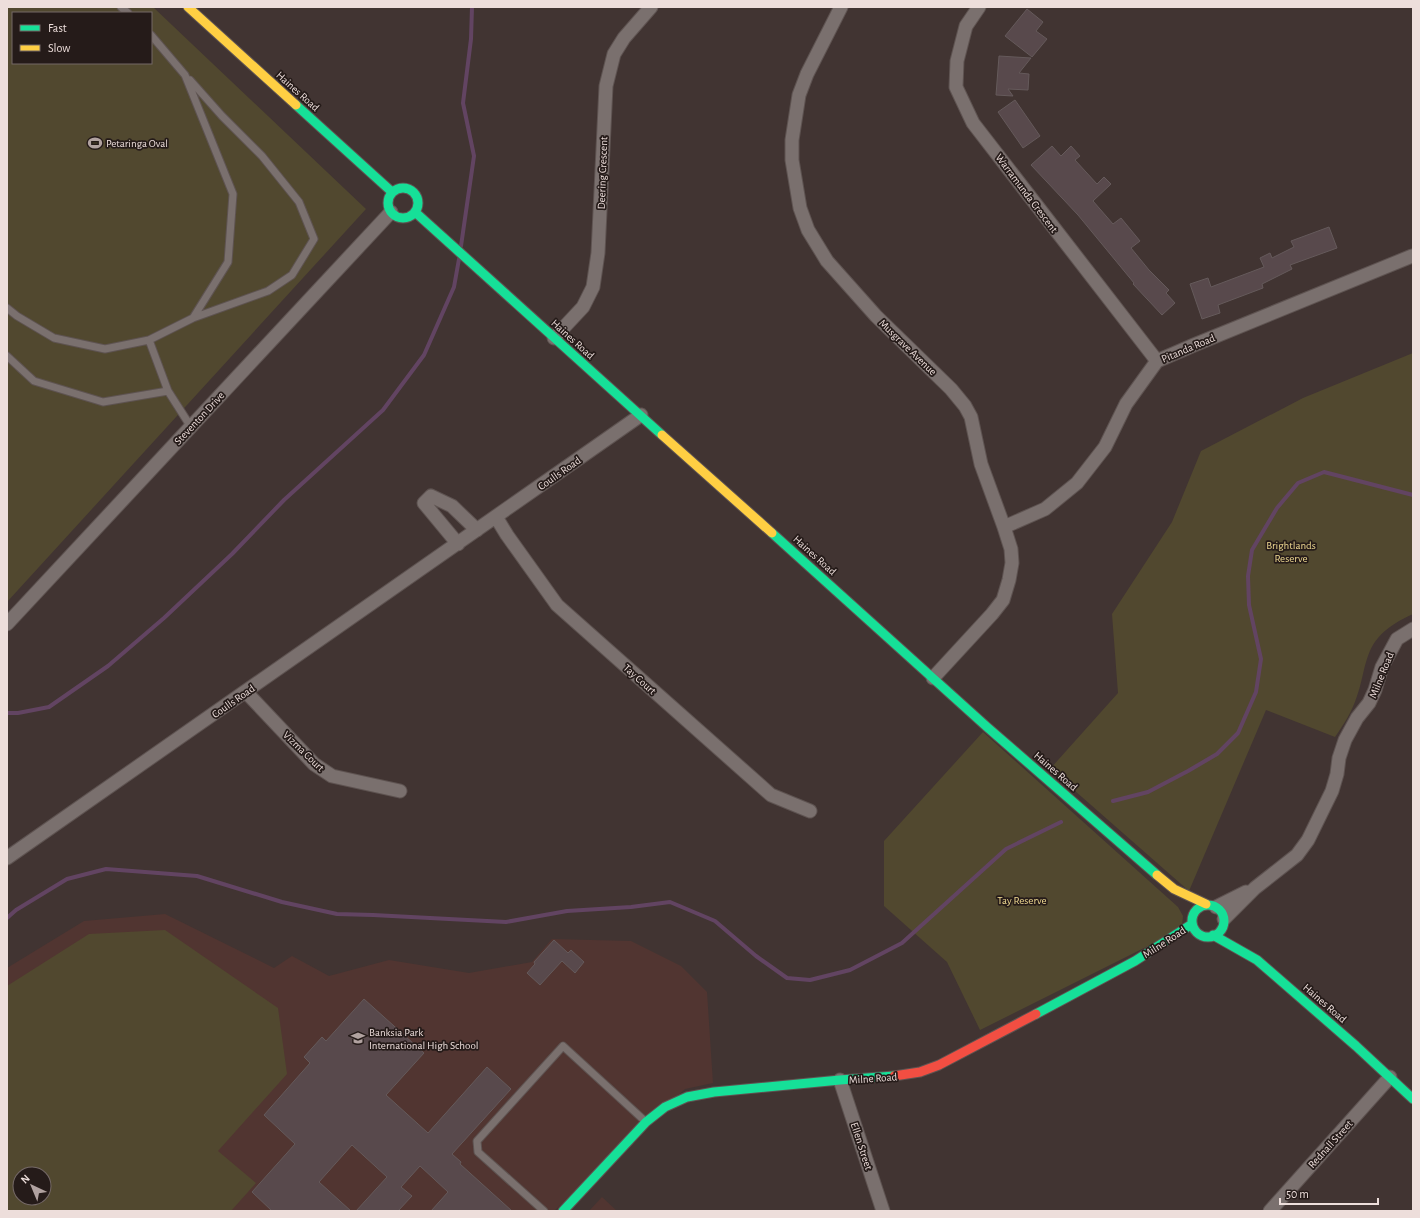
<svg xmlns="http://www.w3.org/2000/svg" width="1420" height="1218" viewBox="0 0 1420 1218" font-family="'Alegreya Sans',sans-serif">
<rect width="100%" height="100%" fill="#413432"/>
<path fill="#513531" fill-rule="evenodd" d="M165,914l109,54 18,-12 37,20 60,-16 80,13 63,-11 20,-23 79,2 50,25 26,26 6,91 -28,6 -131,122h-547v-243l77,-47zM20,1174h24v24h-24z
M602,1197l15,14h-28z"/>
<path fill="#51482f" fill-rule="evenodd" d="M7,7h146l213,202 -359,393zM13,13h138v50h-138z
M1413,353v261c-13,6 -26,13 -35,24 -14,16 -14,40 -21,58 -5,16 -13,28 -22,41l-69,-27 -77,181 -139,-122 68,-76 -6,-79 60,-92 29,-71 102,-53z
M983,732l195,175 5,9 -1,10 -8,7 -194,97 -33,-68 -63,-56v-65z
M165,930l113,78 9,66 -69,77 38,32 -25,28h-224v-225l82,-52zM20,1174h24v24h-24z"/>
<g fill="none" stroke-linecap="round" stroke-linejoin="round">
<path stroke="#624462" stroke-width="4" d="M461,246l13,-90 -11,-53 8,-64 1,-32
M7,713h11l31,-6 59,-41 56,-48 68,-64 52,-54 99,-90 41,-55 30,-68 5,-28
M1113,801l35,-9 40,-21 29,-17 21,-21 18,-41 5,-33 -12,-54 -1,-29 4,-26 25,-42 21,-25 26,-11 89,23
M7,918l9,-8 51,-31 39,-10 91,7 85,26 55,12 36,1 133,7 61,-11 64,-4 39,-5 45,19 41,35 31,22 23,2 40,-10 52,-27 104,-94 55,-27"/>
</g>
<path fill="#58494c" stroke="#655a5b" d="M1027,9l16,13 -7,9 11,8 -15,18 -27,-21z
M999,56l32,2 -12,15 10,1 -1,16 -20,-1 5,7 -17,-1z
M1015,100l25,36 -17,12 -25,-36z
M1052,146l9,10 10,-10 9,10 -5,4 22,24 7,-7 7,7 -18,17 20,23 8,-6 19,23 -9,7 18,22 20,20 -3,3 9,10 -13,12 -29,-31 1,-1 -56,-68 -47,-50z
M1329,227l8,21 -47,17 2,4 -30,15 1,4 -45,17 2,8 -18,6 -12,-35 18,-6 3,9 53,-20 -4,-9 10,-5 2,5 22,-11 -3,-6z
M554,940l14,13 3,-3 13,12 -9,11 -13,-12 -22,24 -13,-12 8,-9 -1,-2z
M364,999l60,54 -38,42 42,38 59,-66 24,22 -59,65 9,8 -1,2 52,47h-81l17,-19 -28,-26 -19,21 11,9 -14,15h-42l31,-34 -35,-32 -33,37 32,29h-79l-20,-19 43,-48 -31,-29 46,-52 -6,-6 18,-20 4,4z"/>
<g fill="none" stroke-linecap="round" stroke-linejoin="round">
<defs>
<path id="lane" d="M121,7l7,6
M190,80l32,36 40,40 37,46 15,37 -22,36 -24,16 -75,27
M7,308l10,8 37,22 51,11 44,-9 19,51
M149,340l44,-22 35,-56 5,-68 -48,-119 -34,-40
M7,356l27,25 69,21 65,-11 23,36
M544,1211l-66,-59 -1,-11 86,-95 83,76"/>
<path id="street" d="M841,7l-34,67 -8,21 -7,45v20l8,48 8,22 19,31 49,55 75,73 14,17 6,11 10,47 23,63 7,22 1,14 -3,17 -6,20 -11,14 -59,64
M979,7l-13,19 -9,35 -1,26 17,36 184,238
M554,338l29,-31 10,-20 5,-34 8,-167 8,-32 10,-16 27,-31
M496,517l11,18 50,70 214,190 39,16
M1004,527l41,-18 32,-26 28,-36 21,-43 31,-43 37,-16 218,-89
M458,544l-34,-41 7,-7 21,10 25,24
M7,624l384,-412
M246,692l68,72 18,12 68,15
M7,858l634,-443
M1216,907l30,-15
M1224,919l31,-31 42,-33 11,-15 24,-49 5,-17 2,-16 6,-18 12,-22 12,-15 6,-13 7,-23 15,-28 16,-10
M840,1080l43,131
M1270,1211l120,-134"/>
<path id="fast" d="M296,105l96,87
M388 203a15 15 0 1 1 30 0a15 15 0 1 1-30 0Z
M415,212l247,223
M772,533l215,194 170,148
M1192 921a16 16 0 1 1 32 0a16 16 0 1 1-32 0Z
M1213,935l44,25 99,86 57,53
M1036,1014l99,-53 57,-37
M563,1211l83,-89 19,-15 22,-10 27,-5 126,-12 54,-4"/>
<path id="slow" d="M188,7l108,98
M662,435l110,98
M1157,875l17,14 32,15"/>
<path id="jam" d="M894,1076l26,-4 19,-7 97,-51"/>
</defs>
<use href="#lane" stroke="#5e5351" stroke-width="9"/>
<use href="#street" stroke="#5e5351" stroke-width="15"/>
<use href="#fast" stroke="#5e5351" stroke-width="11"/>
<use href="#slow" stroke="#5e5351" stroke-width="11"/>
<use href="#jam" stroke="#5e5351" stroke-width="11"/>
<use href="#lane" stroke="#7a706e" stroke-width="7"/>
<use href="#street" stroke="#7a706e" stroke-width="13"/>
<use href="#fast" stroke="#16e098" stroke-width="9"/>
<use href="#slow" stroke="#ffcf43" stroke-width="9"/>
<use href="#jam" stroke="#f24e42" stroke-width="9"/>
</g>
<defs>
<symbol id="stadium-bare" viewBox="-9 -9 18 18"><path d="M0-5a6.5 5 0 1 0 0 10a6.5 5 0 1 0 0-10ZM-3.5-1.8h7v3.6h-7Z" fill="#b1a2a0" stroke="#251b19" stroke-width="2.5" paint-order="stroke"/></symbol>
<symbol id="school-bare" viewBox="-9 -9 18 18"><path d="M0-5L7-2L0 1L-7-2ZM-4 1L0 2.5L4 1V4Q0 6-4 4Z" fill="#b1a2a0" stroke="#251b19" stroke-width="2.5" paint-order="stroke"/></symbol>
</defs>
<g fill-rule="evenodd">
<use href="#stadium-bare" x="85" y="133" width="20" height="20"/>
<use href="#school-bare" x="348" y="1028" width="20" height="20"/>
</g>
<g text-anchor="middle" stroke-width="3.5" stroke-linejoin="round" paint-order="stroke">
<g font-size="11" fill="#eddedb" stroke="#251b19">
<text transform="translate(298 91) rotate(42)" y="4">Haines Road</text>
<text transform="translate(602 173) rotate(-88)" y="4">Deering Crescent</text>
<text transform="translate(1027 193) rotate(53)" y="4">Warramunda Crescent</text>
<text transform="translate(573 339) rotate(42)" y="4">Haines Road</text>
<text transform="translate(908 347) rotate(44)" y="4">Musgrave Avenue</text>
<text transform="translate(1188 348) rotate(-23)" y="4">Pitanda Road</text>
<text transform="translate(199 418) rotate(-47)" y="4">Steventon Drive</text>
<text transform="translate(559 473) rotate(-35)" y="4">Coulls Road</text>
<text transform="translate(815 555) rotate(42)" y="4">Haines Road</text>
<text transform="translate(1381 675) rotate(-68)" y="4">Milne Road</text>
<text transform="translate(640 679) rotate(42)" y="4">Tay Court</text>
<text transform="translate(233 701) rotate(-35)" y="4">Coulls Road</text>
<text transform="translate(304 751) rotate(44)" y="4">Vizma Court</text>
<text transform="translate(1056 771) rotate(41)" y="4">Haines Road</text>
<text transform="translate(1164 942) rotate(-33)" y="4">Milne Road</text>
<text transform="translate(1325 1003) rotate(41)" y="4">Haines Road</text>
<text transform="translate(873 1078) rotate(-4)" y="4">Milne Road</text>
<text transform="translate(1330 1144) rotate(-48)" y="4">Rednall Street</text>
<text transform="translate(862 1146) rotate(72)" y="4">Ellen Street</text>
</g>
<g font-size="11" fill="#eddedb" stroke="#251b19" text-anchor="start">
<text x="106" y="147">Petaringa Oval</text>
<text x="369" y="1036">Banksia Park<tspan x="369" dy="13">International High School</tspan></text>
</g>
<g font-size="11" fill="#f2dc93" stroke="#251b19">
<text x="1291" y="549">Brightlands<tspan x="1291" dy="13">Reserve</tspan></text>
<text x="1022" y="904">Tay Reserve</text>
</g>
</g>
<rect width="1420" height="1218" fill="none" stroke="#eddedb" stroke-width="16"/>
<rect x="12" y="12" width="140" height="52" fill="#251b19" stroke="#756967"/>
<rect x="20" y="25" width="20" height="6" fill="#16e098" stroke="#756967"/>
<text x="48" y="32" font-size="12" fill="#eddedb">Fast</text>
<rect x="20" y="45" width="20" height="6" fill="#ffcf43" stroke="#756967"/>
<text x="48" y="52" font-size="12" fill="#eddedb">Slow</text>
<g transform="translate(32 1186) rotate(316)"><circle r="19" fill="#251b19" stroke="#756967"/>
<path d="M0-3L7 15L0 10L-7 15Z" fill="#b1a2a0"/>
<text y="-6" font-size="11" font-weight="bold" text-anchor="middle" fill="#eddedb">N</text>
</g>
<path d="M1280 1198v6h98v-6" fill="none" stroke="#eddedb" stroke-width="2"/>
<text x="1286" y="1198" font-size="12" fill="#eddedb" stroke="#251b19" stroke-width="3" paint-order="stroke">50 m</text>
</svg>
